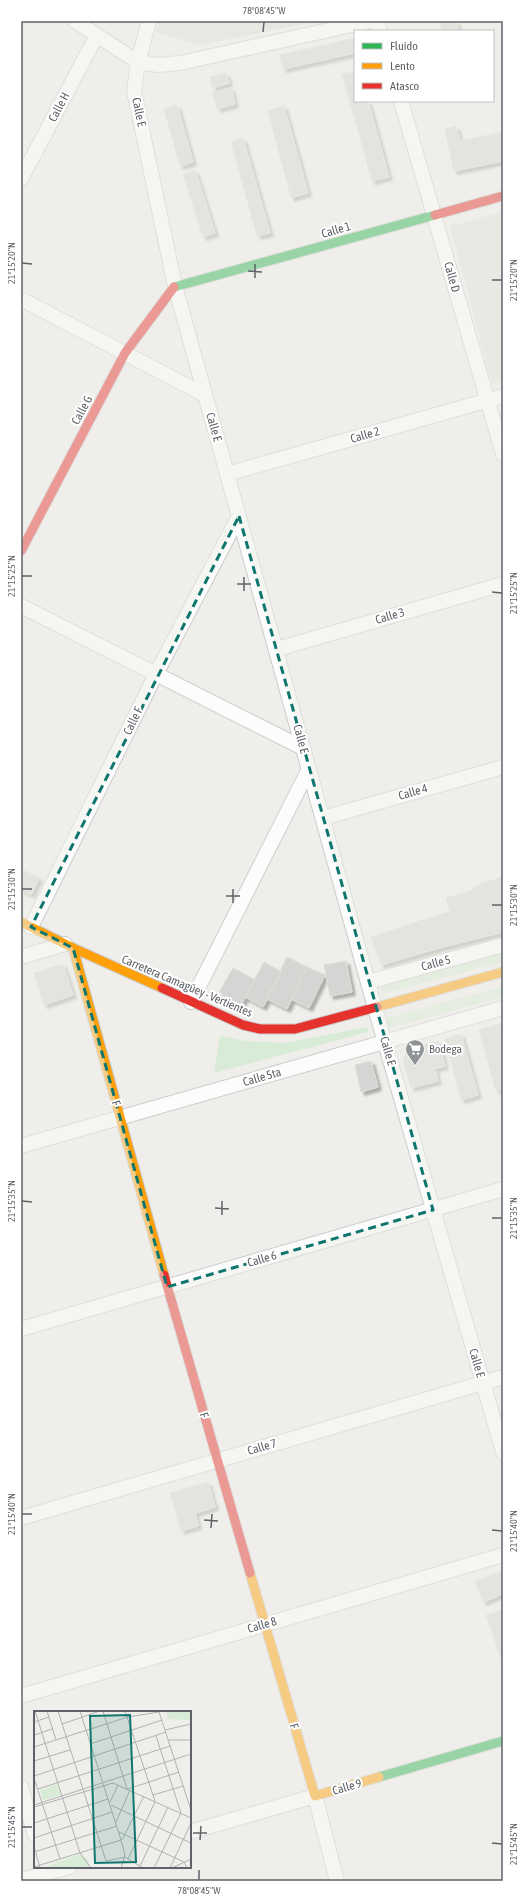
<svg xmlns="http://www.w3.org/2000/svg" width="524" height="1902" viewBox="0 0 524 1902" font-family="'Asap Condensed',sans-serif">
<defs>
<filter id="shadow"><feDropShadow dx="3.5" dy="3.5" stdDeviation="1" flood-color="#0004"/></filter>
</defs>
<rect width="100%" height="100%" fill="#efeeea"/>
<path fill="#dfddda" d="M160,21h160l-121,24 -44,-13z"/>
<path fill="#e2e0da" d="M503,212v169l-11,3 -42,-158z"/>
<path fill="#d8ebd6" d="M503,951v11l-121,32 -3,-9z
M503,987v10l-114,31 -3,-10z
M367,1027l1,5 -154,41 6,-37 26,5 39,2z"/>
<path fill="#d6d5d3" stroke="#deddd9" filter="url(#shadow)" d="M439,21h17l3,10h-17z
M355,38v15l-72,16 -3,-14z
M355,71v30h13l21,76 -17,4 -30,-107z
M226,73l3,10 -16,5 -3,-11z
M231,88l4,16 -18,5 -5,-16z
M177,105l16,57 -13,4 -16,-57z
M284,106l24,87 -17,5 -23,-87z
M456,126l4,15 43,-9v29l-49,10 -9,-42z
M243,138l27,95 -13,3 -26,-94z
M195,170l20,63 -12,4 -20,-63z
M21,869l18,9 -8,17 -10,-5z
M503,877v55l-7,2 -14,-51z
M482,883l14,51 -13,3 -13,-46z
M470,891l13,46 -24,6 -13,-45z
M449,912l10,31 -27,7 -10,-30z
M422,920l10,30 -51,15 -10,-28z
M287,957l20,10 -20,42 -20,-10z
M346,961l6,31 -22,4 -6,-31z
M264,962l18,10 -19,35 -18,-10z
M63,964l10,31 -29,10 -10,-32z
M307,967l18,8 -16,33 -18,-9z
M233,968l22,12 -14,25 -22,-13z
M503,1023v22l-1,1 -6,-21z
M496,1025l7,25v39l-7,2 -17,-61z
M461,1034l17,61 -17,5 -16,-61z
M438,1041l7,25 -15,4 -7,-25z
M423,1045l7,25 5,-1 3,12 -27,7 -8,-28 5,-11z
M371,1061l7,26 -17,5 -6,-27z
M208,1482l7,25 -20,6 3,13 -17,5 -11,-38z
M503,1571v23l-20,8 -8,-21z
M503,1610v54l-17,-49z"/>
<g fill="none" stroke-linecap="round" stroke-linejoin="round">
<defs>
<path id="street" d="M75,21l63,41 20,3 22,-2 190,-42
M149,21l-11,41 -4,29 41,195 200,722 128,444
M377,21l3,10
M401,101l102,353
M21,179l76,-144
M21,299l184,96
M227,474l276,-78
M21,606l282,142
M277,649l226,-65
M323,818l180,-51
M31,927l125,-253 83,-158
M21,957l44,-13
M368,982l135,-37
M191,1002l118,-233
M21,1146l482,-138
M21,1329l482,-140
M21,1518l482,-141
M21,1696l482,-141
M21,1787l14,48
M190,1832l125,-36 22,85
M21,1880l49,-13"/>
<path id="fast" d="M174,287l261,-72
M379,1777l124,-36"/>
<path id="slow" d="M21,922l52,26 89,40
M73,948l91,327
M377,1007l126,-35
M250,1573l65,223 64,-19"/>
<path id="jam" d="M435,215l68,-19
M21,551l104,-198 49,-66
M162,988l81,37 17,4h35l82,-22
M164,1275l86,298"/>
</defs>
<use href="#street" stroke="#cbcccc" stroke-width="16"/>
<use href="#fast" stroke="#cacacb" stroke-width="11"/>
<use href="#slow" stroke="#cacacb" stroke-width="11"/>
<use href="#jam" stroke="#cacacb" stroke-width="11"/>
<use href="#street" stroke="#fdfcfc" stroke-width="14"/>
<use href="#fast" stroke="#30b455" stroke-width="9"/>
<use href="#slow" stroke="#ff9f0a" stroke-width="9"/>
<use href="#jam" stroke="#e5322d" stroke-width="9"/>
</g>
<path d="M0 0H524V1902H0ZM239,516l194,694 -266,77 -94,-339 -42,-21z" fill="#efeeea" fill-opacity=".55" fill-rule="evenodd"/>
<path fill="none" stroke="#0f766e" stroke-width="3" stroke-dasharray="8 5" stroke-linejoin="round" d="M239,516l194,694 -266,77 -94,-339 -42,-21z"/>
<path fill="none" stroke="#5f6368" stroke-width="1.5" d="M263,32l1,-10M22,263l10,1M248,271l14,1M255,278v-14M492,280h10M22,576h10M237,584h14M244,591v-14M492,592l10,1M22,889h10M226,896h14M233,903v-14M492,905h10M22,1201l10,1M215,1208l14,1M222,1215v-14M492,1218h10M22,1514h10M204,1520l14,1M211,1528l1,-14M492,1530l10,1M22,1827h10M193,1833h14M200,1840l1,-14M492,1843l10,1M199,1880v-10"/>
<defs>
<symbol id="supermarket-pin" viewBox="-11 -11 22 30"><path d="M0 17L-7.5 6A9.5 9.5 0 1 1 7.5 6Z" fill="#919496" stroke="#fff"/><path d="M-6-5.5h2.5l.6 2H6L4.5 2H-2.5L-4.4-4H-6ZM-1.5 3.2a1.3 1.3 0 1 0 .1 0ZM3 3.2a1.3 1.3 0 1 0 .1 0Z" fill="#fff"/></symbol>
</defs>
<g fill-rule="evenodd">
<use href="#supermarket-pin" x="404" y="1038" width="22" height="30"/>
</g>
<g text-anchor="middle" stroke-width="4" stroke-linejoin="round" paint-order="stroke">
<g font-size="12" fill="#5f6368" stroke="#fff">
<text transform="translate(59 107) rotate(-62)" y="4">Calle H</text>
<text transform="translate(139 112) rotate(78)" y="4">Calle E</text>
<text transform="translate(336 230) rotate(-16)" y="4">Calle 1</text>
<text transform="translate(452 277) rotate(74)" y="4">Calle D</text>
<text transform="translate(82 410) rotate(-62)" y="4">Calle G</text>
<text transform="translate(214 427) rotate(74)" y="4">Calle E</text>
<text transform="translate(365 435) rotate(-16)" y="4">Calle 2</text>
<text transform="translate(390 616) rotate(-16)" y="4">Calle 3</text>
<text transform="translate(133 721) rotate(-64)" y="4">Calle F</text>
<text transform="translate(301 739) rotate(75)" y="4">Calle E</text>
<text transform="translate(413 792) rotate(-16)" y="4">Calle 4</text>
<text transform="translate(436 963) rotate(-15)" y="4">Calle 5</text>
<text transform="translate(187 986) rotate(23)" y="4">Carretera Camagüey - Vertientes</text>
<text transform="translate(388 1051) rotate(74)" y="4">Calle E</text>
<text transform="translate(262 1077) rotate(-16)" y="4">Calle 5ta</text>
<text transform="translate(116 1103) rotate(74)" y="4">F</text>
<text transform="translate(262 1259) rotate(-16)" y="4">Calle 6</text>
<text transform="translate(477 1363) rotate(74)" y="4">Calle E</text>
<text transform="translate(204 1415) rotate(74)" y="4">F</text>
<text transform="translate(262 1447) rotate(-16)" y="4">Calle 7</text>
<text transform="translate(262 1625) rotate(-16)" y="4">Calle 8</text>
<text transform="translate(294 1726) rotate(74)" y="4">F</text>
<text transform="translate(347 1787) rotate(-16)" y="4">Calle 9</text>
</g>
<g font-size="12" fill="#5f6368" stroke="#fff" text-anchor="start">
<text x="429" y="1053">Bodega</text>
</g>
</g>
<g transform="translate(34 1711)">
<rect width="157" height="157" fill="#efeeea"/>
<path d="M132,0h25v9l-23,-1zM23,73l4,11 -18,5 -3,-10zM46,143l7,5 3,9h-48z" fill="#d8ebd6"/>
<path fill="none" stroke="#b1b2b2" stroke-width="1" d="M1,0l45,142 11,15M13,0l9,29M24,0l48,150 19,-4 18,11M46,0l41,129 4,15 -4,13M69,0l24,78M91,0l30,90M125,1l32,98M0,11l15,-5M28,13l38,-13M131,19l26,-6M0,24l18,-6M134,29h23M56,33l72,-24M0,36l94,-30 31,-5M0,50l36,-11M0,65l132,-44M0,67l26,81M4,78l132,-43M94,78l51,-17M119,84l30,-9M76,91l8,-17M0,94l157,-51M77,94l80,38M0,96l79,-24 78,35M82,111l14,-32M0,112l74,-24M85,121l65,30 3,6M0,127l78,-26M88,129l22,-44M0,135l6,22M0,141l83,-26M94,148l27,-57M106,155l28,-59M0,156l87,-27M120,157l27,-55 -25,-77M136,157l21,-45M138,157l19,-9"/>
<path fill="#0f766e" fill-opacity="0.15" stroke="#0f766e" stroke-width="2" d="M96,4l6,147 -41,1 -5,-147z"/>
<rect width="157" height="157" fill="none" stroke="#5f6368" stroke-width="2"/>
</g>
<rect width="524" height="1902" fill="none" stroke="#ffffff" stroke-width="44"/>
<rect x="354" y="30" width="140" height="72" fill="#ffffff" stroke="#bfc1c3"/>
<rect x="362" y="43" width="20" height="6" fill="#30b455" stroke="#bfc1c3"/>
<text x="390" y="50" font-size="12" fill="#5f6368">Fluido</text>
<rect x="362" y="63" width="20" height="6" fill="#ff9f0a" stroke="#bfc1c3"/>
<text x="390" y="70" font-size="12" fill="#5f6368">Lento</text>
<rect x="362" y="83" width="20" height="6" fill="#e5322d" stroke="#bfc1c3"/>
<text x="390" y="90" font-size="12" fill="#5f6368">Atasco</text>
<rect x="22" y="22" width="480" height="1858" fill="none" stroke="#5f6368" stroke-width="1.5"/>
<g font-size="10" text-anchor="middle" fill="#5f6368">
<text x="264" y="14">78°08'45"W</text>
<text transform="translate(11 263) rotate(-90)" y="4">21°15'20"N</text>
<text transform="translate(513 280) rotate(-90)" y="4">21°15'20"N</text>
<text transform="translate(11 576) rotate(-90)" y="4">21°15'25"N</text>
<text transform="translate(513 593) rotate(-90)" y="4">21°15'25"N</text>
<text transform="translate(11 889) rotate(-90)" y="4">21°15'30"N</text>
<text transform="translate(513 905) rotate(-90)" y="4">21°15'30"N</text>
<text transform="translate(11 1201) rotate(-90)" y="4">21°15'35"N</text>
<text transform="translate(513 1218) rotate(-90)" y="4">21°15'35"N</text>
<text transform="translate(11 1514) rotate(-90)" y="4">21°15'40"N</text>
<text transform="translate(513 1531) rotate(-90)" y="4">21°15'40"N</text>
<text transform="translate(11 1827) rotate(-90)" y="4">21°15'45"N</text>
<text transform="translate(513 1844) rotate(-90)" y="4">21°15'45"N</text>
<text x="199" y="1894">78°08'45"W</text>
</g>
</svg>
